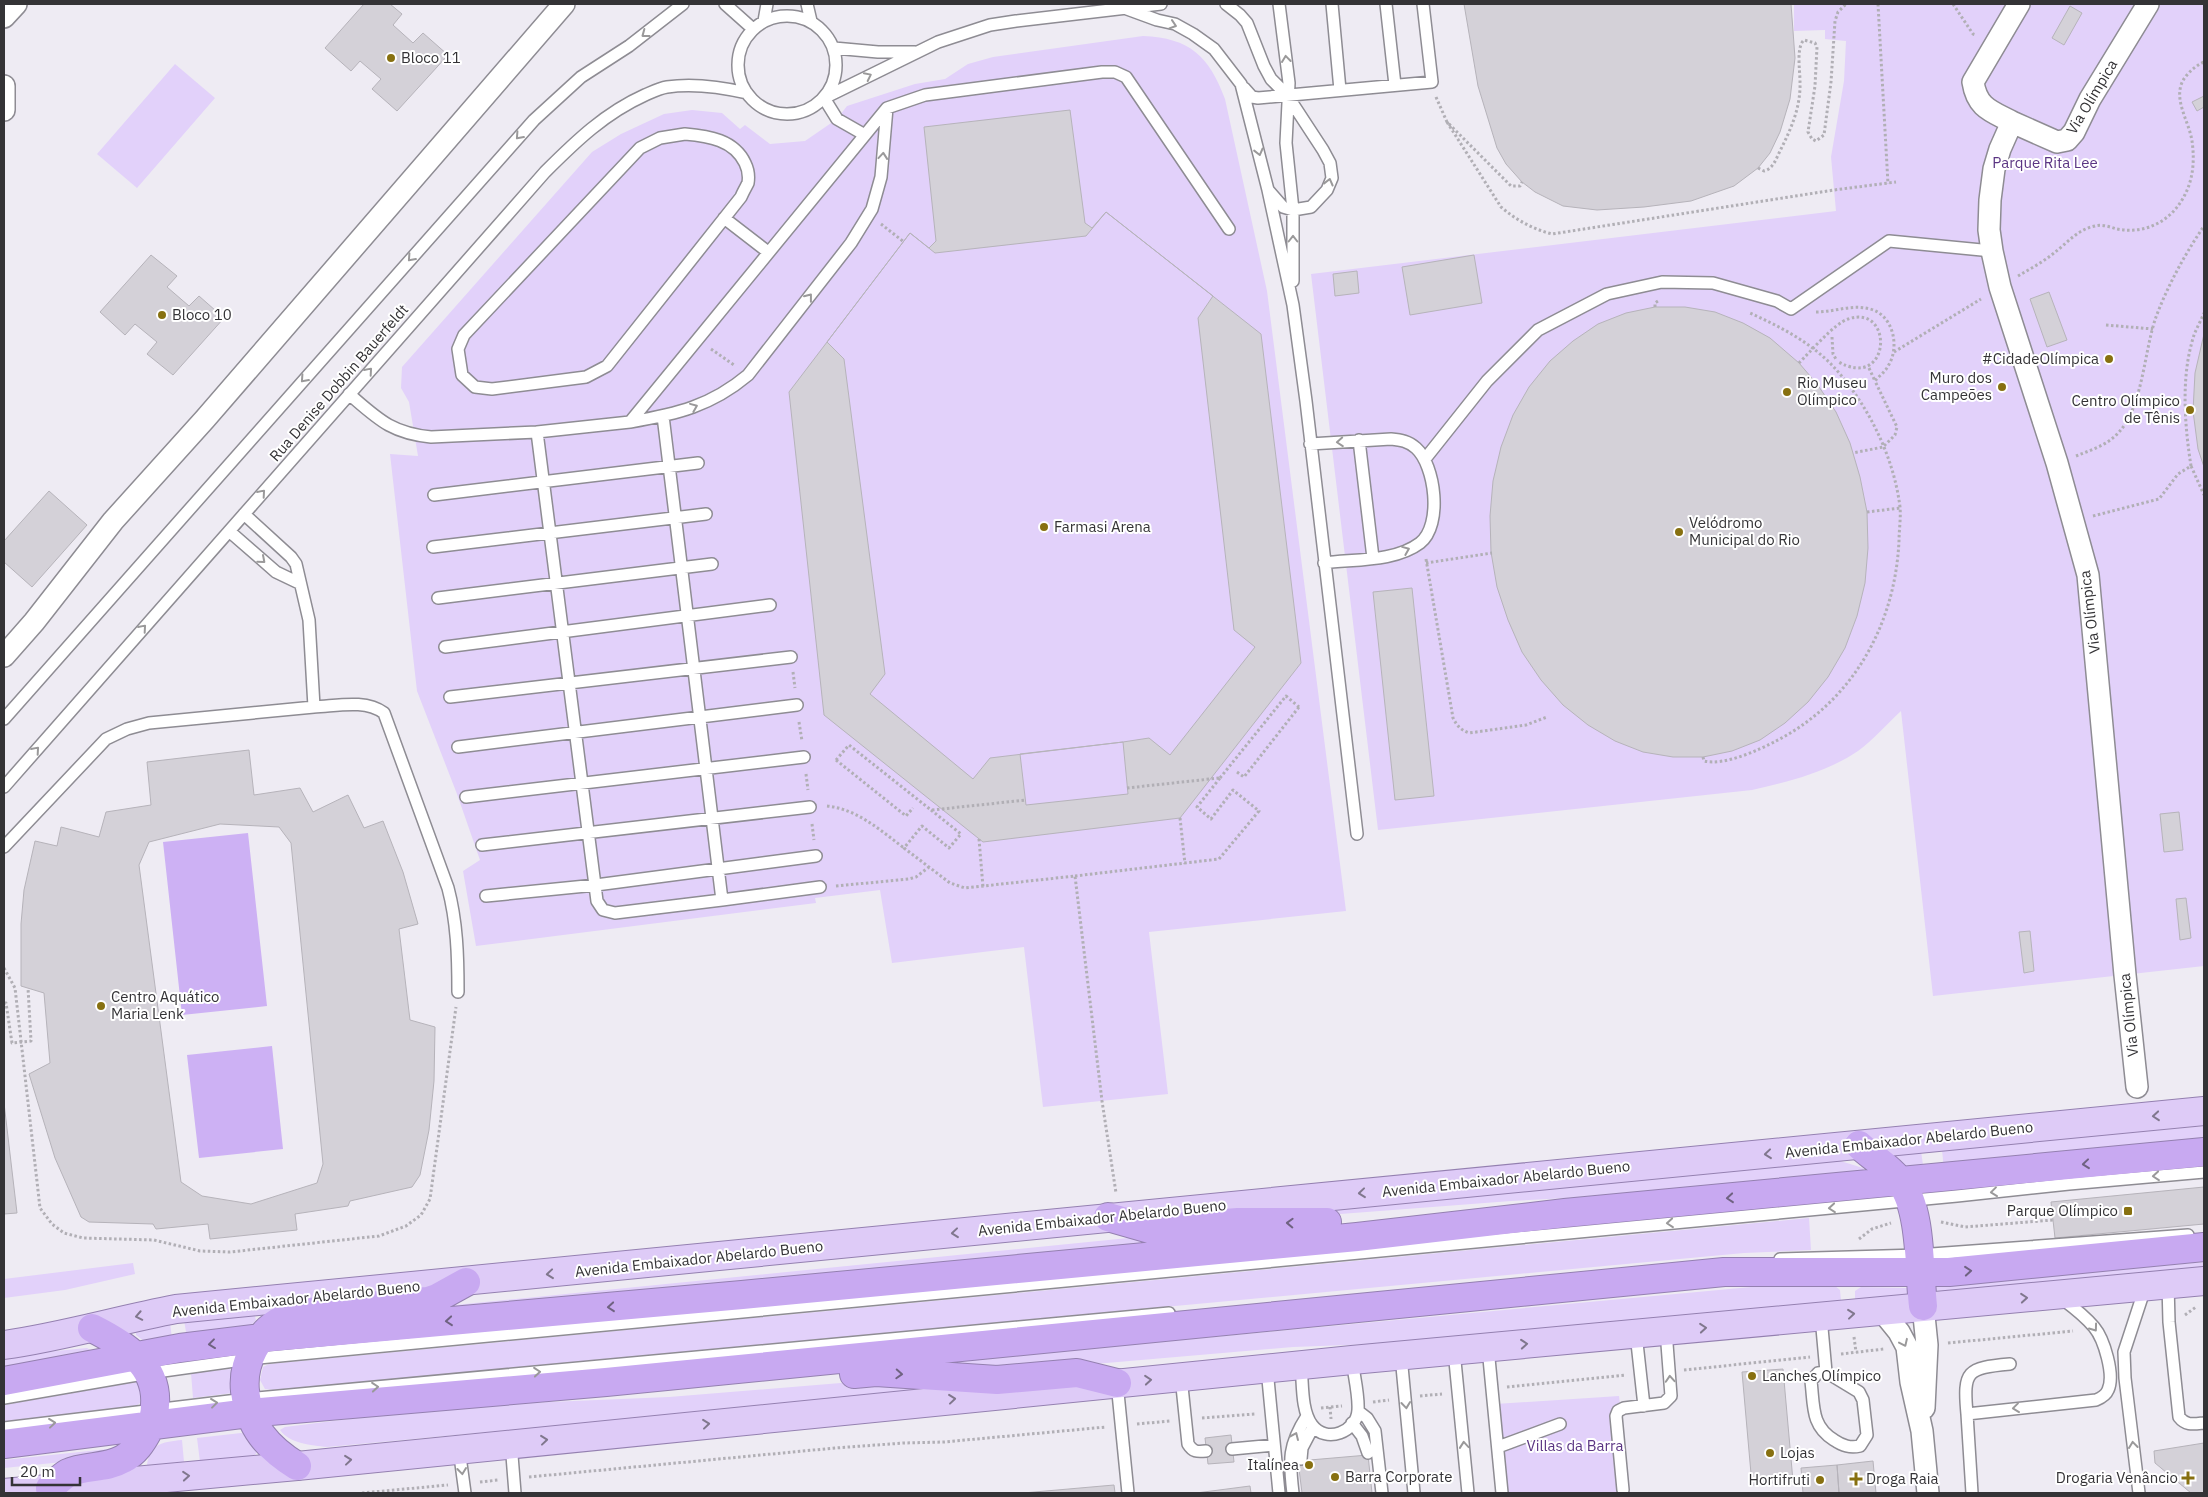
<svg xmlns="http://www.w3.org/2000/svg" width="2208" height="1497" viewBox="0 0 2208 1497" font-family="'IBM Plex Sans',sans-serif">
<rect width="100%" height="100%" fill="#eeebf3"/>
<path fill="#e2d1fa" d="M1794,4h410v962l-271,30 -32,-285c-14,13 -28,29 -43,40 -31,21 -70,31 -106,39l-374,40 -67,-556 525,-63 -5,-54 13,-76 2,-40 -21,-2v-9l-31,1z
M1143,36c47,2 66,20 82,63l42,192 79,620 -197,21 19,162 -125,13 -19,-160 -132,16 -12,-73 -65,8 1,5 -340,43 -13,-75 17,-11 -23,-66 -40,-103 -27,-237 28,2 -9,-54 -8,-14 1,-21 190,-215 29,-18 43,-20 28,-4 30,3 18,16 5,-4 25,19 35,-3 32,-22 10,-13 68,-22 30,-5 23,-15 25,-7z
M175,64l40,34 -78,90 -40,-34z
M2204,1126v12l-135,19 -125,13 -2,-20z
M1921,1151l3,21 -11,1 -22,-17z
M1834,1159l29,9 4,5 -125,16 -231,12 -210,16 -12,-4z
M1809,1218l2,32 -67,3 -1470,137 -9,-1 -5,-9 3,-13 6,-3z
M1218,1229l47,3 -959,92 -1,-4z
M2204,1262v8l-269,27 -2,-10z
M133,1263l2,11 -70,16 -61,8v-19z
M1762,1286h73l5,4 1,11 -385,40 -163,6 -280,24 -81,-8z
M1861,1287l46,1 3,6 -55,7v-10z
M254,1313l2,7 -7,8 -62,10 -3,-18z
M170,1322l2,17 -27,3 -9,-7v-6z
M87,1348l5,3 -88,17v-12z
M230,1369l3,3 -1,21 -39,5 -2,-25z
M877,1380l83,8 -633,59c-16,-2 -37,-3 -47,-17l5,-3 168,-21 216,-9z
M136,1382l6,10 -2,11 -4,3 -132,17v-18z
M1619,1396l11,97h-128l-7,-89z
M241,1433l4,1 12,16 -1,4 -7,3 -49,5 -3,-24z
M182,1440l2,22 -37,3c3,-22 16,-23 35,-25z
M108,1449l3,1 -19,9 -88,9v-8z"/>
<path fill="#cdb1f4" d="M248,833l19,173 -85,9 -19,-173z
M272,1046l11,103 -84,9 -12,-103z"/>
<path fill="#d4d1d8" stroke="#b6b3ba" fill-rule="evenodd" d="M364,4h26l12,10 -9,11 20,18 10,-10 25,22 -51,56 -25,-22 9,-10 -21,-18 -9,10 -26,-23z
M1464,4h327l4,54 -5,41 -10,33 -10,21 -12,15 -24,18 -43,15 -47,6 -47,3 -34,-4 -28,-14 -13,-10 -16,-18 -9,-16 -19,-62z
M2070,6l12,7 -18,32 -12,-7z
M2204,96v11l-7,4 -5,-9z
M1070,110l15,113 7,5 14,-16 155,122 40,329 -121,155 -197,24 -159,-127 -35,-323 121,-159 19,15 7,-7 -12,-114z
M1106,212l107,84 -15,22 36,312 21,17 -85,108 -21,-17 -26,4 -133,16 -17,21 -103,-85 15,-20 -41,-315 -17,-17 83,-109 25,20 151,-17z
M151,255l26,21 -10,11 22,19 10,-10 25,22 -51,57 -26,-21 10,-12 -22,-18 -10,11 -25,-23z
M1474,255l8,48 -72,12 -8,-48z
M1357,271l2,22 -24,3 -2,-22z
M2049,292l18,48 -20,7 -17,-48z
M1655,307h30l30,5 28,11 27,15 29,25 18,21 19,28 14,31 10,34 7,35 1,36 -3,35 -8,33 -12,32 -17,29 -20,25 -23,21 -25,17 -28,11 -29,6h-30l-30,-5 -28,-11 -27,-16 -25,-20 -22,-25 -19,-28 -14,-32 -11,-33 -6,-35 -1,-36 3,-35 8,-34 12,-32 16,-28 21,-26 23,-20 25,-17 28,-11z
M2204,334v133l-6,-18 -5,-38 2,-38z
M49,491l38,34 -55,62 -28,-25v-21z
M1412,588l22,208 -39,4 -22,-208z
M1123,742l5,52 -102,11 -6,-51z
M249,750l5,45 46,-7 13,24 35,-17 16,33 19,-7 20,51 15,52 -19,5 11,91 25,7 -1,54 -5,49 -9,45 -8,12 -62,14 -2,5 -53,8 2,16 -87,9 -2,-15 -52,5 -3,-5 -64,-2 -8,-5 -26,-59 -26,-84 21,-11 -6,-70 -23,-7v-62l3,-34 11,-49 22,5 4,-19 38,10 7,-25 45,-7 -4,-43zM220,824l59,3 12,16 32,321 -6,19 -66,21 -49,-8 -21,-14 -42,-317 10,-23z
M2179,812l4,38 -19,2 -4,-38z
M2186,898l5,40 -11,2 -4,-41z
M2030,931l4,40 -10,2 -5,-41z
M4,1103l13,110 -13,1z
M2204,1187v37l-149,14 -4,-36z
M1783,1369l10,112 -41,4 -10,-113z
M1231,1435l3,27 -26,2 -3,-26z
M2204,1443v50h-13l-36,-30 -1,-12z
M1368,1455l4,38h-70l-4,-32z
M1873,1461l3,32h-37l-2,-28z
M1837,1465l2,28h-36l-2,-25z
M1114,1485l1,8h-92z
M1250,1486l1,7h-55z"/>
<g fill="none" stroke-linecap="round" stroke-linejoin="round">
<defs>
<path id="lane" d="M725,4l28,25
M807,4l4,17
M1226,4l14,11 7,8 17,43 7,13 16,16 36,55 7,13 2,15 -5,12 -16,17 -18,3 -10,-3 -14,-16
M1279,4l10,79 -3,60 7,67v71
M1332,4l8,86
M1386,4l9,81
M1127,9l30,11 18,4 18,10 21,15 27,35 27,106 25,115 13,96 51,433
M738 65a49 49 0 1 1 98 0a49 49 0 1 1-98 0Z
M764,21l3,-17
M834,48l44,4h37
M1244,88l8,9 6,1 174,-16 -9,-78
M685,134c24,2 49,6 60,29 3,6 4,14 3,20 -2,4 -5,9 -7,14l-134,169 -21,11 -94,12 -17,-2 -13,-12 -4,-26 6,-14 176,-187 20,-10z
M865,135l-28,-16 -13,-21 114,-56 52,-17 26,-4 145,-17
M724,218l44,34
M349,394c29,25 42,39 82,43l106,-5 93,-10 257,-314 38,-13 177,-23h13l11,5 103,152
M630,422c47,-8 81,-16 118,-47l103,-132 21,-34 9,-32 6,-69
M537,432l60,469 6,9 12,3 107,-13 -59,-484
M1359,440l14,118
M1310,444l81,-5c10,1 17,2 25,9 19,17 27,77 4,95 -25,19 -66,16 -96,20
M1425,459l62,-78 51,-51 69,-36 55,-12 51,1 64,18 14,8 98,-68 103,10
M434,495l264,-32
M244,514l47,43 5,7 13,56 5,87c23,-1 51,-8 70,6l64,175c9,34 10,68 10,104
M229,531l47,41 23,11
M433,547l273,-33
M438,598l274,-34
M445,647l325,-42
M450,697l341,-40
M4,719l530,-599 47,-43 48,-31 54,-42
M458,747l339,-42
M4,787l541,-615c31,-31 60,-59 100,-77 7,-3 15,-7 22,-8 26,-4 54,0 80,6
M466,797l338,-40
M482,845l328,-38
M4,847l102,-108 21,-10 22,-6 165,-16
M486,896l110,-11 220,-29
M722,900l98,-13
M1780,1259l138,-4 270,-20
M2168,1284l1,38 10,95c7,9 15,7 25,6
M1821,1317l5,55
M1636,1334l8,72
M1488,1348l14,145
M1454,1351l14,142
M1401,1356l13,137
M1301,1366c2,18 0,44 11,59 14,19 45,7 46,-15 1,-15 -4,-34 -6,-50
M1267,1369l12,124
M1826,1372l33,20 4,8 4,35 -7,11c-10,2 -17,0 -26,-6 -23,-14 -20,-34 -23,-59l7,-8z
M1181,1377l7,67c5,8 9,8 18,7
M1117,1383l11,110
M4,1398l145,-25 100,-14 1708,-163 112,-12 135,-12
M1358,1411l9,7 8,13 7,62
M1967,1414c-4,-44 0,-46 43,-50
M1352,1423l10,13 6,17
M4,1428l242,-29 923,-86
M511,1443l4,50
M1498,1447l62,-23
M459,1449l6,44
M1232,1449l42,-4
M1301,1459l1,-11 11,-21
M1623,1490l-7,-74 2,-5 6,-3 40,-5 7,-7 -5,-65
M1293,1493c-4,-33 -5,-48 14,-77
M1972,1493l-5,-79 129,-14c5,-2 10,-5 12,-10 7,-15 -4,-51 -14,-63 -10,-12 -21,-20 -33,-29
M2139,1493l-14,-115 -1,-26 21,-64"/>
<path id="street" d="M2019,4l-46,78c4,26 18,29 39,40l-12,27 -6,20 -4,31 -1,30 3,21 8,36 57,176 31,112 37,400 12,112
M4,17l12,-13
M4,86v24
M2012,122l45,20 10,-2 7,-8 16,-33 58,-95
M4,656l30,-34 79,-101 92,-102 359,-415
M1923,1306l4,39 -3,63
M1882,1311l17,21 8,15 4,35 11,49 6,62"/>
<path id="primary" d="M4,1345c58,-8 114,-25 172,-36l2028,-198
M4,1493l293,-27 1055,-106 852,-79"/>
<path id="highway" d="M1859,1145c13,12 29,21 41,36 22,28 19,90 23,125
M1108,1217l42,12 88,-7h89
M854,1374l22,-2 121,8 80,-7 40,10
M4,1381l176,-33 81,-10 481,-43 615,-58 208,-24 639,-61
M4,1444l245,-31 357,-31 1118,-110h225l255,-25
M297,1466c-29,-18 -48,-39 -52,-75 -3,-28 13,-60 39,-72 17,-8 38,-8 56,-10 29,-3 58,-6 88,-8l9,-3 29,-16
M50,1488c6,-5 11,-11 18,-15 17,-8 38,-4 55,-14 12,-6 19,-17 25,-28 5,-8 7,-17 7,-26 3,-40 -31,-61 -63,-77"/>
</defs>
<use href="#lane" stroke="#8e8c93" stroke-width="14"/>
<use href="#street" stroke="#8e8c93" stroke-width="24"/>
<use href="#primary" stroke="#9480b0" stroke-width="30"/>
<use href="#highway" stroke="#9480b0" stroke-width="30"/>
<path stroke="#b1afb5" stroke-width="3" stroke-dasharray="2.5 2.5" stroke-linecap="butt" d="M1878,4l10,180
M1953,4l20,30 3,1
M1436,97l11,25 64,64h9l2,-4
M1447,122l54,85c15,13 32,22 51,27l282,-44 62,-8
M1758,168l6,3c9,-2 12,-12 16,-20 11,-22 21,-44 20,-70 0,-10 -4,-34 4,-41l11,3 2,4 -2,39 -7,46 4,7 4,2 8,-6 7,-53 4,-61 3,-9 8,-8
M881,224l23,18
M2018,276c12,-7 25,-14 36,-23 12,-9 24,-24 41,-27 7,-2 15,1 22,3 27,5 51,-6 65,-29 11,-18 13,-38 10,-59 -3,-21 -22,-45 -6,-65 5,-6 11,-11 18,-14
M1655,307v-4l3,-2
M1816,312c19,0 35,-8 54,-3 24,6 30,39 18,57 -3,6 -9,10 -13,15l22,46 -2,8 -12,12 -30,6
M2106,325l47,4
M1832,337l1,17 4,7
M711,349l23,16
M1894,352l87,-53
M1869,368l6,13
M2076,456c15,-6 32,-11 43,-24 24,-26 25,-81 37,-115 12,-32 29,-63 48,-91
M2191,466c-6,-38 -10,-86 1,-124 2,-10 8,-19 12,-29
M1867,512l33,-4
M2093,516l66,-17 19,-25 13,-8 13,29
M1426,559l27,159c4,8 8,12 16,15l57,-8 21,-8
M1426,563l66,-10
M793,672l2,16
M799,722l3,19
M1703,757l1,4c20,5 55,-11 72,-20 76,-39 119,-115 123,-200 0,-11 2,-23 1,-34 -6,-48 -29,-96 -60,-133 -24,-29 -57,-46 -90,-61
M836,760l70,56 7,-8
M1237,772l7,5 55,-70
M806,774l2,16
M1127,788l92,-10
M827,806c30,3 53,24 77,42
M931,810l30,24 -12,14 -27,-22 -18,22 46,35 15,5 110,-12 27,225 14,92
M932,810l94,-10
M1180,818l5,46
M812,824l2,16
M979,839l4,48
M1075,876l144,-17 40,-48 -26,-21 -22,29 -14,-12 23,-29
M836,886l73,-7 7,-2 13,-10
M4,968l11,20 25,220 12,16 12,9 19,5 71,2 46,11 30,1 149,-16 27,-10 15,-11 9,-16 26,-192
M1941,1222l24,5 88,-7
M1859,1239l13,-10 19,-6
M2185,1315l11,-8
M1854,1337l2,15
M1948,1343l125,-12
M1841,1354l43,-5
M1684,1370l126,-13
M1507,1387l119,-12
M1420,1396l22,-2
M1373,1402l16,-2
M1330,1407l1,12
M1321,1408l21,-2
M1202,1418l53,-4
M1137,1424l33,-3
M529,1477l306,-29 69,-5 40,-1 162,-15
M480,1482l18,-2
M362,1493l86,-8"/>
<use href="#lane" stroke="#fff" stroke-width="11"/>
<use href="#street" stroke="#fff" stroke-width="21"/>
<use href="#primary" stroke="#decbf7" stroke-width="28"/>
<use href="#highway" stroke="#c8a9f1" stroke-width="28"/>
<path stroke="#b1afb5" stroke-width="3" stroke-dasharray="2.5 2.5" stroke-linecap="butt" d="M1799,363c11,-11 36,-40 49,-44 47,-16 43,74 -11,42
M836,760l13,-15 82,65
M1220,778l66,-82 13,11
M4,1003h2l6,40 19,-2 -3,-53"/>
</g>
<defs><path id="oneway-chevron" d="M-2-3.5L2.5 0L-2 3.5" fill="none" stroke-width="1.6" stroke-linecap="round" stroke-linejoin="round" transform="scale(1.25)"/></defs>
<g stroke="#9a999a">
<use href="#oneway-chevron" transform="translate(1173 25) rotate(18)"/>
<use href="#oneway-chevron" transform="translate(645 34) rotate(143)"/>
<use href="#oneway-chevron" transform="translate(1286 59) rotate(-97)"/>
<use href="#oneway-chevron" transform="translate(868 76) rotate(-26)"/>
<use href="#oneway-chevron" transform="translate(519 136) rotate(132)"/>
<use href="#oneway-chevron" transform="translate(1259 152) rotate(76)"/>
<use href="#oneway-chevron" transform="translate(883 156) rotate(-85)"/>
<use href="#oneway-chevron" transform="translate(1329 182) rotate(-76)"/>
<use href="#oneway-chevron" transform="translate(1293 239) rotate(-90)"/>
<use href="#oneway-chevron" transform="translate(411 258) rotate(132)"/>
<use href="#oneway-chevron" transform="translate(809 297) rotate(-52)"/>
<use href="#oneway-chevron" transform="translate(369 371) rotate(-49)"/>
<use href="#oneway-chevron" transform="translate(304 379) rotate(132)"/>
<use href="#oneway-chevron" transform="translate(694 407) rotate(-22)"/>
<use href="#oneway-chevron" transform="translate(1340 442) rotate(176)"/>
<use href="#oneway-chevron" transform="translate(262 493) rotate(-49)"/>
<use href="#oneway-chevron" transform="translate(1406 550) rotate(-22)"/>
<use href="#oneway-chevron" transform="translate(262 560) rotate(41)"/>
<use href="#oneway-chevron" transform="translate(143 628) rotate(-49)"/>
<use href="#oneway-chevron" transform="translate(36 750) rotate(-49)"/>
<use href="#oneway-chevron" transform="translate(2156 1176) rotate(175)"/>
<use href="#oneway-chevron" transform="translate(1994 1192) rotate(173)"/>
<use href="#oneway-chevron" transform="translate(1832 1208) rotate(175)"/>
<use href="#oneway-chevron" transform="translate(1670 1223) rotate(175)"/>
<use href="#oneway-chevron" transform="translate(2094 1328) rotate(54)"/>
<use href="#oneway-chevron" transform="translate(1904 1343) rotate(65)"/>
<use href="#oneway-chevron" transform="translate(537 1372) rotate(-5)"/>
<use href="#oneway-chevron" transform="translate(1670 1379) rotate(-94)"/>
<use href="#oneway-chevron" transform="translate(375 1387) rotate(-5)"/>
<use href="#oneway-chevron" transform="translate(214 1403) rotate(-7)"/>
<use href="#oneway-chevron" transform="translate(1406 1405) rotate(84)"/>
<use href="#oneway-chevron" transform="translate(2016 1408) rotate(173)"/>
<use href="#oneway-chevron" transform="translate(52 1423) rotate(-6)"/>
<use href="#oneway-chevron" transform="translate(1295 1436) rotate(-66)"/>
<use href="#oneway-chevron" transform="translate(1464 1445) rotate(-95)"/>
<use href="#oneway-chevron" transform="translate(2133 1445) rotate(-97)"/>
<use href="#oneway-chevron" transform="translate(462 1471) rotate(83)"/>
</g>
<g stroke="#80778d">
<use href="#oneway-chevron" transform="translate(2156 1116) rotate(175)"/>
<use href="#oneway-chevron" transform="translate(1768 1154) rotate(174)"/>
<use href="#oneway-chevron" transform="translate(1362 1193) rotate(174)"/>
<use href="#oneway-chevron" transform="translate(955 1233) rotate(174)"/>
<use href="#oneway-chevron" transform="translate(550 1274) rotate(174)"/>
<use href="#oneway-chevron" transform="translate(2024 1298) rotate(-5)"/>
<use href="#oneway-chevron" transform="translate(1851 1314) rotate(-6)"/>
<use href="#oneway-chevron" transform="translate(139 1316) rotate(169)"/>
<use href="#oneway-chevron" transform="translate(1703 1328) rotate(-5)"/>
<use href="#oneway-chevron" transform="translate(1524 1344) rotate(-5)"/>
<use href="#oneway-chevron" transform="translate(1148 1380) rotate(-5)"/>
<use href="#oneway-chevron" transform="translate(952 1399) rotate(-6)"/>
<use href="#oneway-chevron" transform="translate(706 1424) rotate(-6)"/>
<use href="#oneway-chevron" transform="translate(544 1440) rotate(-6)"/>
<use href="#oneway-chevron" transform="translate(348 1460) rotate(-6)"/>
<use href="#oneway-chevron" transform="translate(186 1476) rotate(-5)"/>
</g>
<g stroke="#6f6281">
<use href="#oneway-chevron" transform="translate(2086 1164) rotate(174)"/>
<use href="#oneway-chevron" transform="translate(1730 1198) rotate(175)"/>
<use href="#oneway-chevron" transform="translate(1290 1223) rotate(-178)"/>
<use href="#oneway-chevron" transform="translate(1968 1271) rotate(-5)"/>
<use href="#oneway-chevron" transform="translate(611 1307) rotate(175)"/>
<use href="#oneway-chevron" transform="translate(449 1321) rotate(175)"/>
<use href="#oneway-chevron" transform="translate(212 1344) rotate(173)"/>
<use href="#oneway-chevron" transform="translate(899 1374) rotate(3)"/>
</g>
<g fill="#877010" stroke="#fff" stroke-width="2">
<circle cx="391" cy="58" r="5"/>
<circle cx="162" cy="315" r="5"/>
<circle cx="2109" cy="359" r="5"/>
<circle cx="2002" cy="387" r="5"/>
<circle cx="1787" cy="392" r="5"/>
<circle cx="2190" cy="410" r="5"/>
<circle cx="1044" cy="527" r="5"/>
<circle cx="1679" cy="532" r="5"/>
<circle cx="101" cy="1006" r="5"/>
<rect x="2123" y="1206" width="10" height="10" rx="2.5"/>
<circle cx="1752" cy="1376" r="5"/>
<circle cx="1770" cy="1453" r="5"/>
<circle cx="1309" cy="1465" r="5"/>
<circle cx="1335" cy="1477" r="5"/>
<path d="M2185.5 1470.5h5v5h5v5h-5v5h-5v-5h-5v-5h5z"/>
<path d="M1853.5 1471.5h5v5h5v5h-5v5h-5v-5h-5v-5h5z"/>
<circle cx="1820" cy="1480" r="5"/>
</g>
<g text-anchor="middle" stroke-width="4" stroke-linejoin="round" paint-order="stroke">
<g font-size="15" fill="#343336" stroke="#fff" text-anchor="start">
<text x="401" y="63">Bloco 11</text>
<text x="172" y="320">Bloco 10</text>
<text x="2099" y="364" text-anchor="end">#CidadeOlímpica</text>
<text x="1992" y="383" text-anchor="end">Muro dos<tspan x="1992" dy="17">Campeões</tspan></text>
<text x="1797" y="388">Rio Museu<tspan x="1797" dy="17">Olímpico</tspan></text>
<text x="2180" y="406" text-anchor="end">Centro Olímpico<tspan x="2180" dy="17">de Tênis</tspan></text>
<text x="1689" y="528">Velódromo<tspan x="1689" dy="17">Municipal do Rio</tspan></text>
<text x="1054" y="532">Farmasi Arena</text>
<text x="111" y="1002">Centro Aquático<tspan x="111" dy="17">Maria Lenk</tspan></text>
<text x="2118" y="1216" text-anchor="end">Parque Olímpico</text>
<text x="1762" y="1381">Lanches Olímpico</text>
<text x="1780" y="1458">Lojas</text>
<text x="1299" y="1470" text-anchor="end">Italínea</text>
<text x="1345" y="1482">Barra Corporate</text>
<text x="2178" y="1483" text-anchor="end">Drogaria Venâncio</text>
<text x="1866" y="1484">Droga Raia</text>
<text x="1810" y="1485" text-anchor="end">Hortifruti</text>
</g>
<g font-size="15" fill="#343336" stroke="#fff">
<text transform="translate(2092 97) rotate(-59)" y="5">Via Olímpica</text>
<text transform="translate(339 383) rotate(-49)" y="5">Rua Denise Dobbin Bauerfeldt</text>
<text transform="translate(2090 612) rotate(-97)" y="5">Via Olímpica</text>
<text transform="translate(2129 1015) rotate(-96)" y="5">Via Olímpica</text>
<text transform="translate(1909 1140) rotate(-6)" y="5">Avenida Embaixador Abelardo Bueno</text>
<text transform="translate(1506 1179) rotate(-6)" y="5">Avenida Embaixador Abelardo Bueno</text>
<text transform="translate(1102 1218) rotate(-6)" y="5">Avenida Embaixador Abelardo Bueno</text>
<text transform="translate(699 1259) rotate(-6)" y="5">Avenida Embaixador Abelardo Bueno</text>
<text transform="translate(296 1299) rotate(-6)" y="5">Avenida Embaixador Abelardo Bueno</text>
</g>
<g font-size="15" fill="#5b3583" stroke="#fff">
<text x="2045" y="168">Parque Rita Lee</text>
<text x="1575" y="1451">Villas da Barra</text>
</g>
</g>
<rect width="2208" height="1497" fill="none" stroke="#343336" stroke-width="10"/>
<path d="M12 1477v8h68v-8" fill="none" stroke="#343336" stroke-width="2.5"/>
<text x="20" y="1477" font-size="15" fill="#343336" stroke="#ffffff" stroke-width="4" paint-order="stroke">20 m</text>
</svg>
